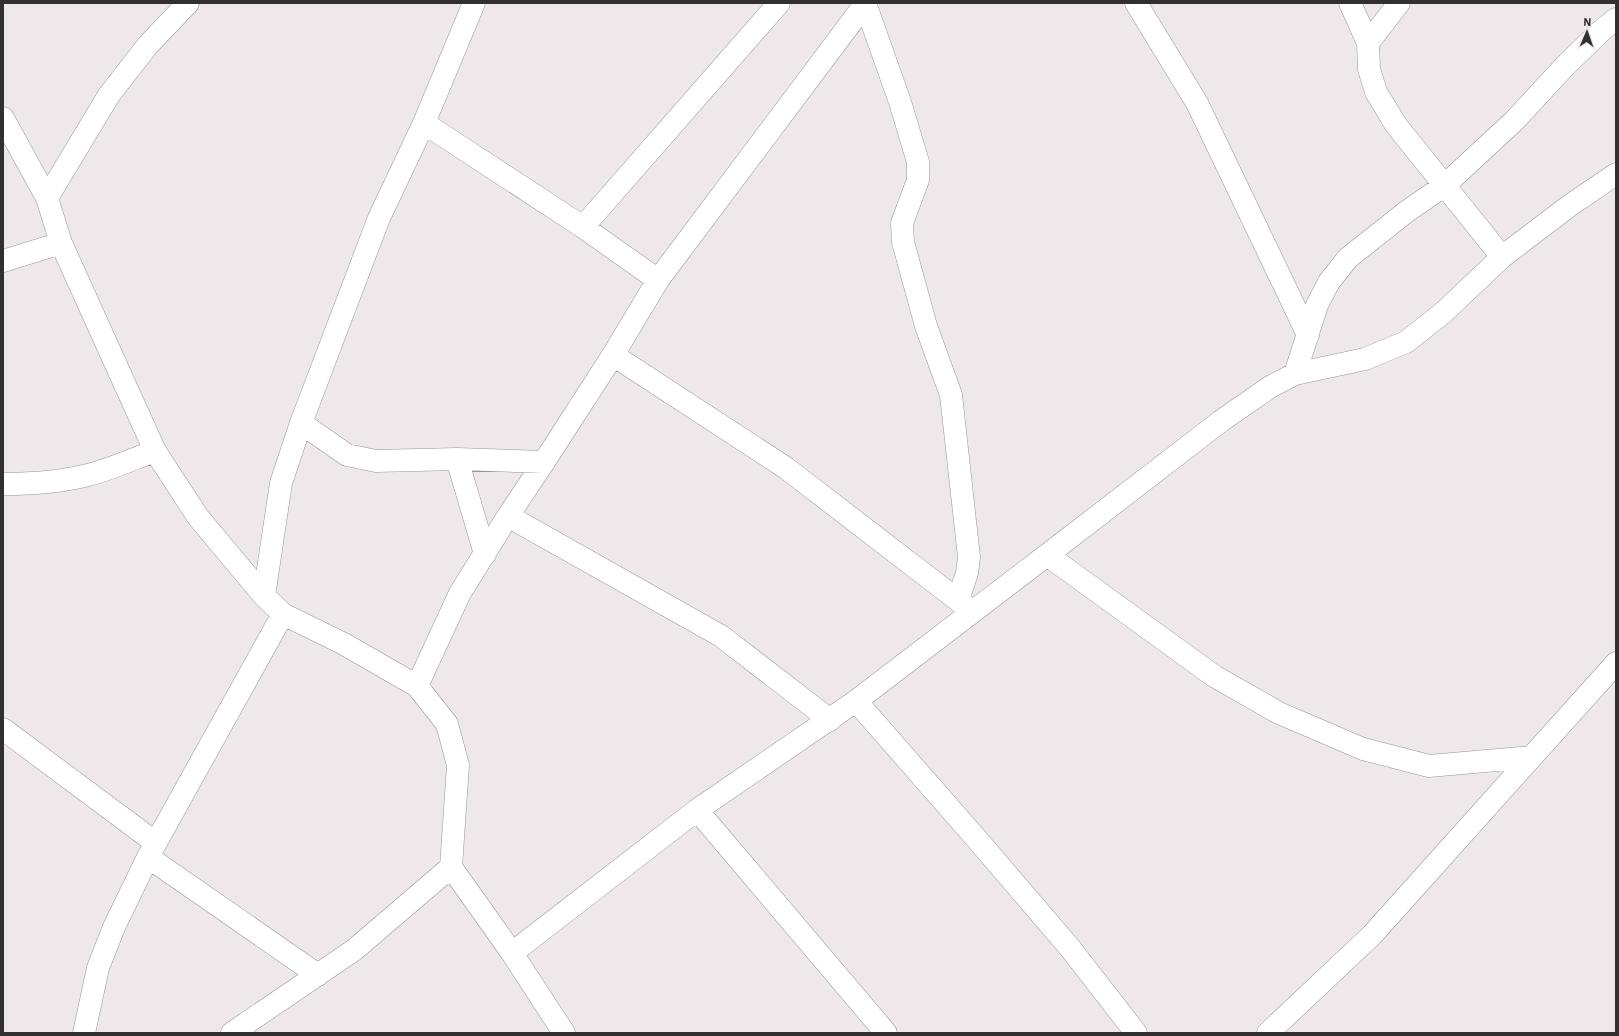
<svg xmlns="http://www.w3.org/2000/svg" width="1619" height="1036" viewBox="0 0 1619 1036" font-family="'IBM Plex Sans',sans-serif">
<rect width="100%" height="100%" fill="#eee8eb"/>
<g fill="none" stroke-linecap="round" stroke-linejoin="round">
<defs>
<path id="street" d="M865,3l35,99 18,60v18l-16,43 1,19 23,84 25,69 18,162 -2,16 -9,27
M1136,3l61,100 111,232
M1350,3l18,40 1,26 7,23 20,33 106,132
M1368,43l31,-40
M3,118l44,80 14,45 94,208 43,66 66,79 19,18 61,30 73,42 30,38 11,41 -7,102 61,86 52,80
M424,123l159,104 75,53
M47,198l62,-103 39,-50 40,-42
M583,227l196,-224
M3,261l58,-18
M613,355l173,113 182,140
M1295,374l22,-69 12,-23 19,-24 58,-46 39,-27 69,-64 51,-55 37,-36 14,-11
M301,423l46,32 29,6 81,-2 87,3
M457,459l28,95
M3,484c28,0 58,-2 85,-9 23,-6 45,-16 67,-24
M508,516l213,120 109,84
M1047,555l167,121 65,37 84,36 66,17 102,-9
M264,596l17,-113 20,-60 78,-205 45,-95 50,-120
M417,686l43,-93 48,-77 36,-54 69,-107 45,-75 207,-276
M856,701l125,143 89,104 66,85
M3,729l153,114
M697,810l189,223
M148,857l170,118
M512,953l185,-143 159,-109 191,-146 174,-134 49,-34 25,-13 70,-15 41,-17 38,-30 58,-55 67,-51 47,-32
M84,1033l14,-65 16,-41 34,-70 135,-243
M232,1033l122,-83 97,-83
M1268,1033l104,-98 244,-272"/>
</defs>
<use href="#street" stroke="#989396" stroke-width="23"/>
<use href="#street" stroke="#fff" stroke-width="22"/>
</g>
<rect width="1619" height="1036" fill="none" stroke="#312f30" stroke-width="8"/>
<g transform="translate(1587 32) rotate(2)" stroke="#eee8eb" stroke-width="3" paint-order="stroke">
<path d="M0-3L7 15L0 10L-7 15Z" fill="#312f30"/>
<text y="-6" font-size="11" font-weight="bold" text-anchor="middle" fill="#312f30">N</text>
</g>
</svg>
